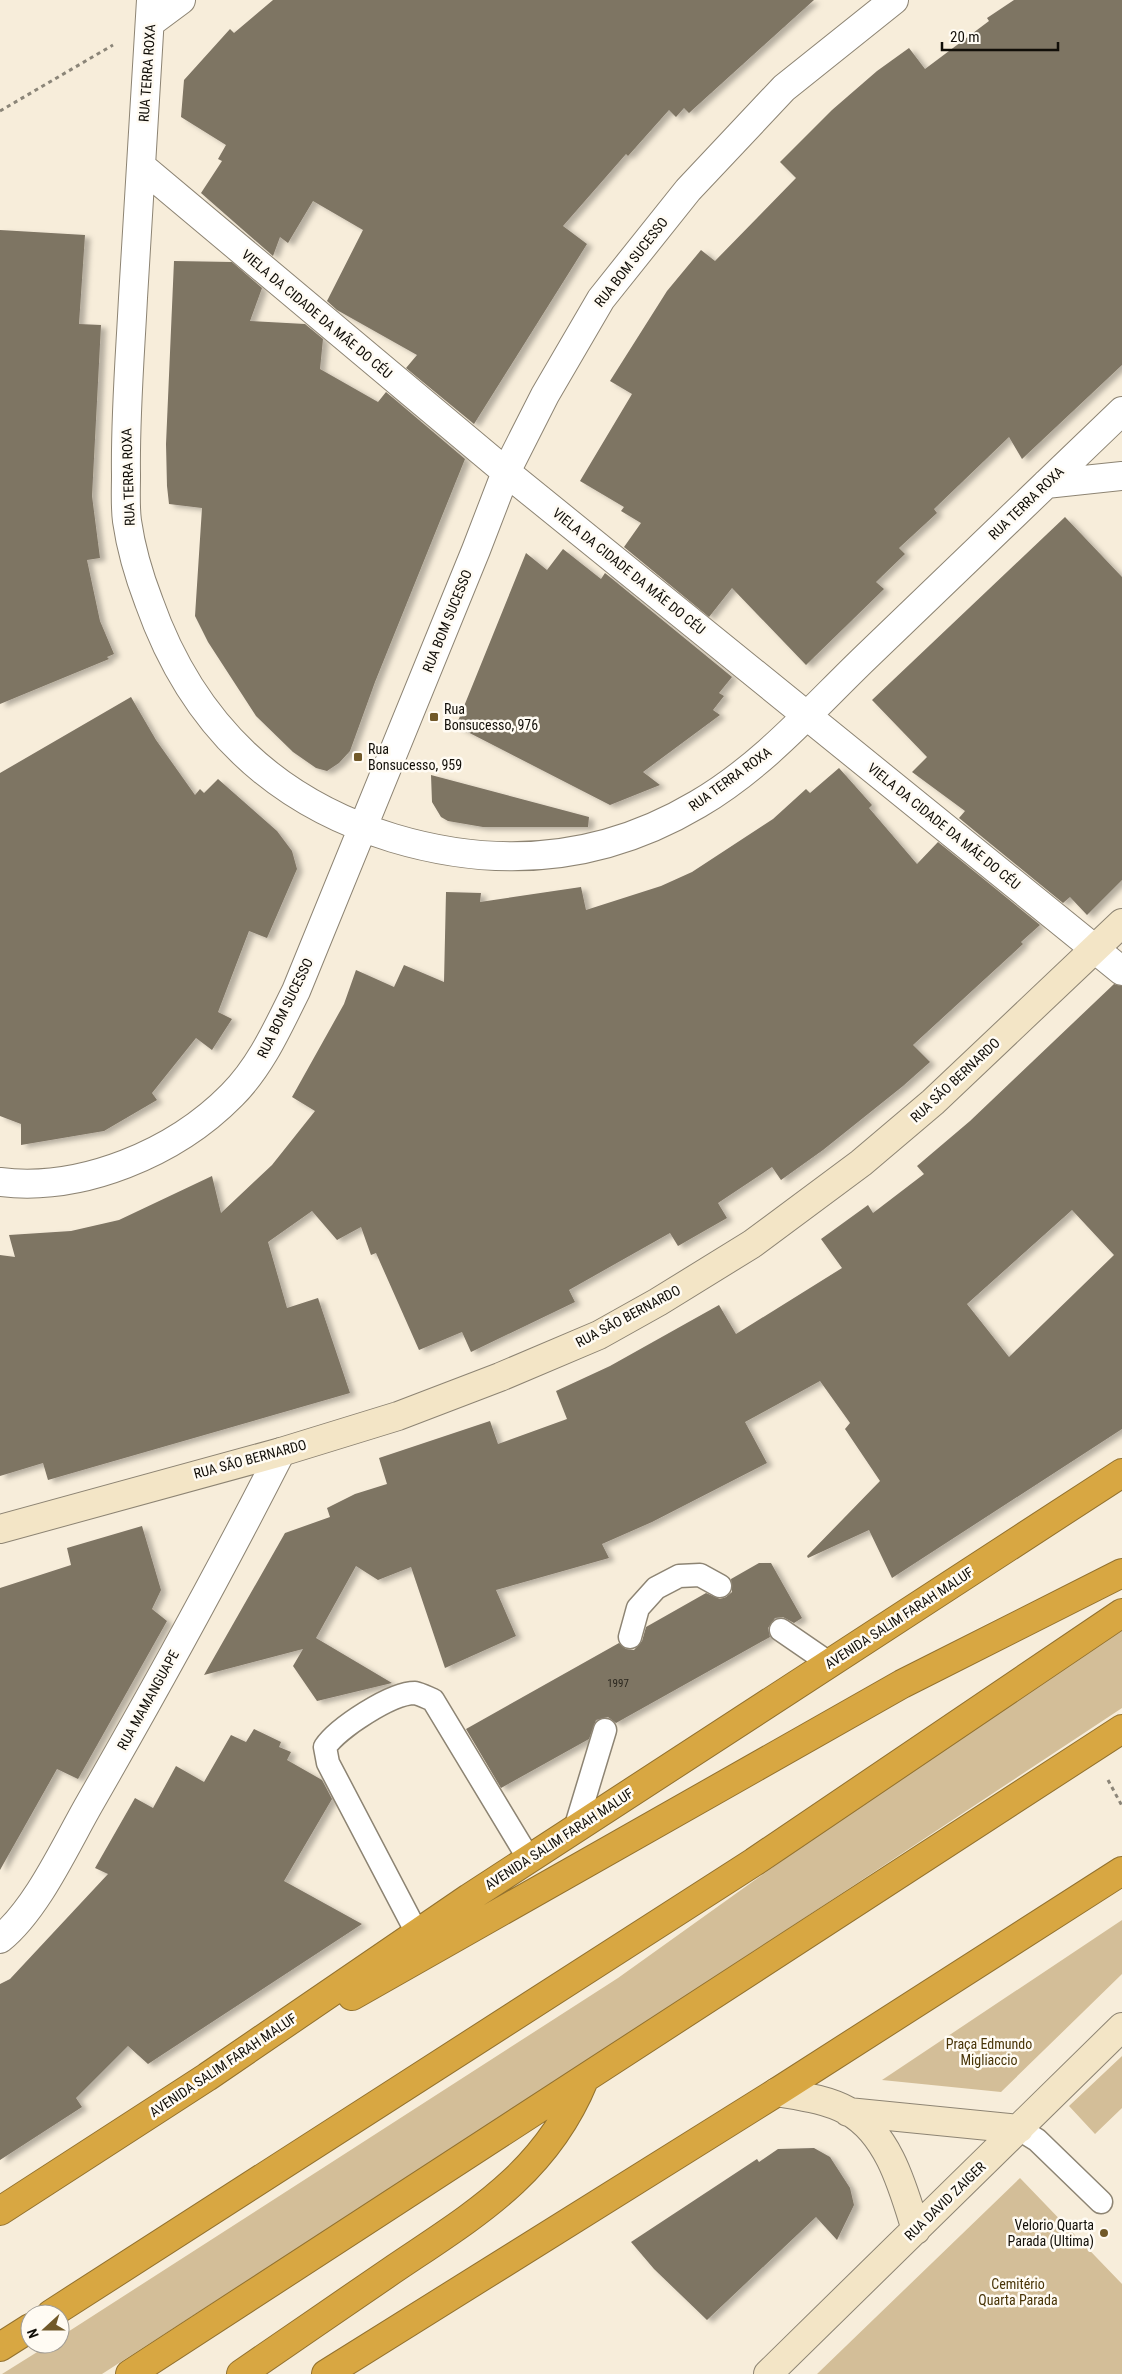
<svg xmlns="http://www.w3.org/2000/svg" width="1122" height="2374" viewBox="0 0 1122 2374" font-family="'Roboto Condensed',sans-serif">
<defs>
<filter id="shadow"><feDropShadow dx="5.5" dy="3" stdDeviation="2.5" flood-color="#0004"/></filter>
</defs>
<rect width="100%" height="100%" fill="#f7edda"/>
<path fill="#d3be98" d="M1122,1624v84l-584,386 -436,280h-100l48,-30h10v-7l558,-359 421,-301z
M1122,1920v54l-121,118 -119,-12z
M1122,2056v52l-27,26 -26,-28z
M1020,2178l102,106v90h-305z"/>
<path fill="#7e7464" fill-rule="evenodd" filter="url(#shadow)" d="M273,0h541l-125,113 -5,-5 -8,9 -7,-7 -41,46 -2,-2 -63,72 24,18 -113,180 -68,-56 11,-13 -80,-45 -10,-9 36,-71 -50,-29 -25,42 -8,-6 -7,19 -72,-63 21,-32 -4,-2 8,-14 -45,-28 3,-37 46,-51 4,4z
M1014,0h108v365l-100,94 -13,-22 -75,72 3,4 -38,35 6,6 -29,28 8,7 -78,76 -74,-77 -23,29 -85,-70 17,-24 -20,-12 3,-4 -44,-26 52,-87 -22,-13 57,-90 34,-41 14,11 81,-83 -16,-16 52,-52 45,-39 32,-23 16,21 64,-48 -2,-3z
M0,230l85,5 -6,89 22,1 -9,171 8,62 -13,2 13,61 14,33 -7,3 2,2 -109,45z
M174,261l58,1 30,26 -12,33 55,3 18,15 -3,30 58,33 8,-10 79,67 -90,223 -25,69 -11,12 -12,8 -11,-3 -23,-16 -37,-36 -48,-74 -13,-26 7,-108 -33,-4 -2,-18 -1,-42z
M1065,517l57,60v303l-35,35 -17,-18 -7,6 -104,-85 6,-7 -53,-39 15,-15 -55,-57z
M563,549l38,30 4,-6 127,104 -13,16 5,3 -11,14 7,5 -77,57 17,13 -50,20 -154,-79 70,-173 21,17z
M131,697l25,43 39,55 5,-6 4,4 14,-14 59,52 15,20 5,18 -30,69 -18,-7 -31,81 14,7 -20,31 -16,-12 -44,55 5,7 -53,31 -83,14v-21l-21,-8v-343z
M839,768l33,37 -3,3 48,56 21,-22 102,83 -19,17 2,2 -110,101 17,17 -27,24 -80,64 -42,30 -9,-13 -54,36 9,15 -49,28 -8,-13 -101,57 6,12 -104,50 -9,-20 -43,18 -43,-97 -5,2 -10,-28 -24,13 -25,-29 -44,31 19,66 31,-10 32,95 -302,87 -5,-17 -43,13v-221l15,2 -6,-22 62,-4 48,-11 93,-44 9,37 51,-48 43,-54 -23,-14 52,-93 12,-34 38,17 10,-22 40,17 2,-90 35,1 -1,9 101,-15 5,23 75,-24 31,-14 81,-53 33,-30 4,4z
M431,775l158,42 -1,10h-105l-35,-6 -7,-4 -9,-15z
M1114,984l8,2v443l-230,149 -23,-48 -61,28 -1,-2 73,-75 -35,-52 5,-6 -30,-42 -75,41 22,41 -115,59 -50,22 7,14 -113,32 20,46 -71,32 -34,-101 -33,13 -22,-14 -40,72 76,45 -75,18 -24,-35 10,-17 -99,26 81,-142 45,-16 -3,-9 28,-14 32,-10 -8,-26 111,-37 8,23 69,-25 -11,-28 54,-25 109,-61 17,29 106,-66 -21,-29 47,-34 5,8 51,-39 -7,-8 53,-45zM1072,1210l42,45 -105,102 -42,-53z
M142,1526l19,64 -9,19 15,12 -89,158 -21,-10 -57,101v-282l71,-23 -4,-17z
M759,1563h12l31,55 -8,5 -11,-6 -8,1 -7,10 2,9 -154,86 -8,-6 -12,3 -7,19 -88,49 -35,-59 153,-86 7,6 8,1 8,-9 4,-14 60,-34 14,6 6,-2 6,-5 -1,-13z
M254,1729l27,13 -2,5 12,5 -4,8 35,20 10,19 -48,82 78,43 -214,140 -20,-18 -52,52 6,9 -82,53v-176l10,-5 98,-105 -13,-6 40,-70 18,10 23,-42 28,16 27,-47 15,7z
M814,2148l16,9 20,31 4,17 -17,35 -21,-23 -109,103 -53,-51 -23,-27 126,-83 2,3 19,-13z"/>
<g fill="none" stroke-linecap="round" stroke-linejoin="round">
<defs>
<path id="lane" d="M781,1630l48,33
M630,1637l8,-29 18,-20 23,-12 21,-1 20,11
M575,1829l30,-99
M417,1933l-89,-170 -3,-16c13,-19 66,-54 90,-54 5,1 13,5 18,7l96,159
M1019,2129l18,11 64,62"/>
<path id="street" d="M151,0c-6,99 -12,199 -18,298 -3,59 -8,118 -7,177 0,15 -1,31 1,46 4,28 12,55 22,81 42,119 123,199 244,236 107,32 209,23 305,-34 65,-38 115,-96 168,-147 85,-82 170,-164 256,-246
M150,23l31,-23
M141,166l365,306 616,499
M1046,484l76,-8
M0,1182c82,10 175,-29 232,-87 29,-29 46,-68 64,-104l180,-441 30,-78 39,-77 56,-96 87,-109 96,-102 110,-88
M0,1939c38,-31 66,-95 91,-138 66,-115 130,-231 190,-349"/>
<path id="secondary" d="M0,1529l281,-77 117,-36 102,-39 99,-42 59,-33 94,-58 109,-81 72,-61 189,-179
M777,2092c23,4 49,7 71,19 41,23 55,77 68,119
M848,2112l171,17
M768,2374l354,-347"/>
<path id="highway" d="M352,1996l550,-312 220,-111
M0,2211l207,-134 262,-179 653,-425
M51,2314l703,-452 368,-249
M0,2347l30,-19
M130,2374l992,-645
M241,2374c50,-34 100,-69 150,-103 81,-55 154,-96 193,-191
M326,2374l451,-282 345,-221"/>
</defs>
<use href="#lane" stroke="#8d8473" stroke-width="25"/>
<use href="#street" stroke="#8d8473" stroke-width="30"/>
<use href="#secondary" stroke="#8d8473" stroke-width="30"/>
<use href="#highway" stroke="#92712e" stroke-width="30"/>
<path stroke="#8b8578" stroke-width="3" stroke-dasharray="4 4" stroke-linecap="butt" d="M0,111l113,-66
M1108,1780l14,26"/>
<use href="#lane" stroke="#fff" stroke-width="22"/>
<use href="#street" stroke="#fff" stroke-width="28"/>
<use href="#secondary" stroke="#f3e5c6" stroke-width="28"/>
<use href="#highway" stroke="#d8a742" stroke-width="28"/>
</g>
<g fill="#715929" stroke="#fffbf3" stroke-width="2">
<rect x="429" y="712" width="10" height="10" rx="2.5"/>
<rect x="353" y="752" width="10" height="10" rx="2.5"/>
<circle cx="1104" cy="2233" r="5"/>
</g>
<g text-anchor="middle" stroke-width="5" stroke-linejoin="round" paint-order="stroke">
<g font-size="11" fill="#2c281f">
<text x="618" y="1687">1997</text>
</g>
<g font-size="14" fill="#110e08" stroke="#fffbf3">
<text transform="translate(147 73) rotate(-86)" y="5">RUA TERRA ROXA</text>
<text transform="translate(631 262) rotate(-52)" y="5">RUA BOM SUCESSO</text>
<text transform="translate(317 314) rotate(40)" y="5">VIELA DA CIDADE DA MÃE DO CÉU</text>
<text transform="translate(128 477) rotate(-92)" y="5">RUA TERRA ROXA</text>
<text transform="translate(1026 503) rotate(-44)" y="5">RUA TERRA ROXA</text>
<text transform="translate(629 571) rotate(39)" y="5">VIELA DA CIDADE DA MÃE DO CÉU</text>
<text transform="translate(447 621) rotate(-68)" y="5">RUA BOM SUCESSO</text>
<text transform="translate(730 779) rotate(-36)" y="5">RUA TERRA ROXA</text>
<text transform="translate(944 826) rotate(39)" y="5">VIELA DA CIDADE DA MÃE DO CÉU</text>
<text transform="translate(285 1008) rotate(-64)" y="5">RUA BOM SUCESSO</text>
<text transform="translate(955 1080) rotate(-43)" y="5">RUA SÃO BERNARDO</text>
<text transform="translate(628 1316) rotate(-28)" y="5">RUA SÃO BERNARDO</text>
<text transform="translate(250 1459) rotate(-15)" y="5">RUA SÃO BERNARDO</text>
<text transform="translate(899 1618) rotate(-33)" y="5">AVENIDA SALIM FARAH MALUF</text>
<text transform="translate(148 1700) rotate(-61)" y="5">RUA MAMANGUAPE</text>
<text transform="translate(559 1839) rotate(-33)" y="5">AVENIDA SALIM FARAH MALUF</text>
<text transform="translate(223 2065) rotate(-34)" y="5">AVENIDA SALIM FARAH MALUF</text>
<text transform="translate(945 2201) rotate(-44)" y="5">RUA DAVID ZAIGER</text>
</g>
<g font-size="14" fill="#110e08" stroke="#fffbf3" text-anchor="start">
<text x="444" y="714">Rua<tspan x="444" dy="16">Bonsucesso, 976</tspan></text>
<text x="368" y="754">Rua<tspan x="368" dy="16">Bonsucesso, 959</tspan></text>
<text x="1094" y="2230" text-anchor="end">Velorio Quarta<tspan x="1094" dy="16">Parada (Ultima)</tspan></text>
</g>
<g font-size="14" fill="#493508" stroke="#fffbf3">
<text x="989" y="2049">Praça Edmundo<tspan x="989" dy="16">Migliaccio</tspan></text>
<text x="1018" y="2289">Cemitério<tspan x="1018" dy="16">Quarta Parada</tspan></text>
</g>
</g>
<g transform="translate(45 2329) rotate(249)"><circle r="24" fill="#fffbf3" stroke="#a09c95"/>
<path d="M0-4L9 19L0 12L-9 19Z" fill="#715929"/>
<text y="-8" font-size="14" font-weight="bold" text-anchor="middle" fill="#110e08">N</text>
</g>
<path d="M942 42v8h116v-8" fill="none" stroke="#110e08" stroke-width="2.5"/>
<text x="950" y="42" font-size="15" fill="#110e08" stroke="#fffbf3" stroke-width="4" paint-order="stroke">20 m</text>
</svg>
